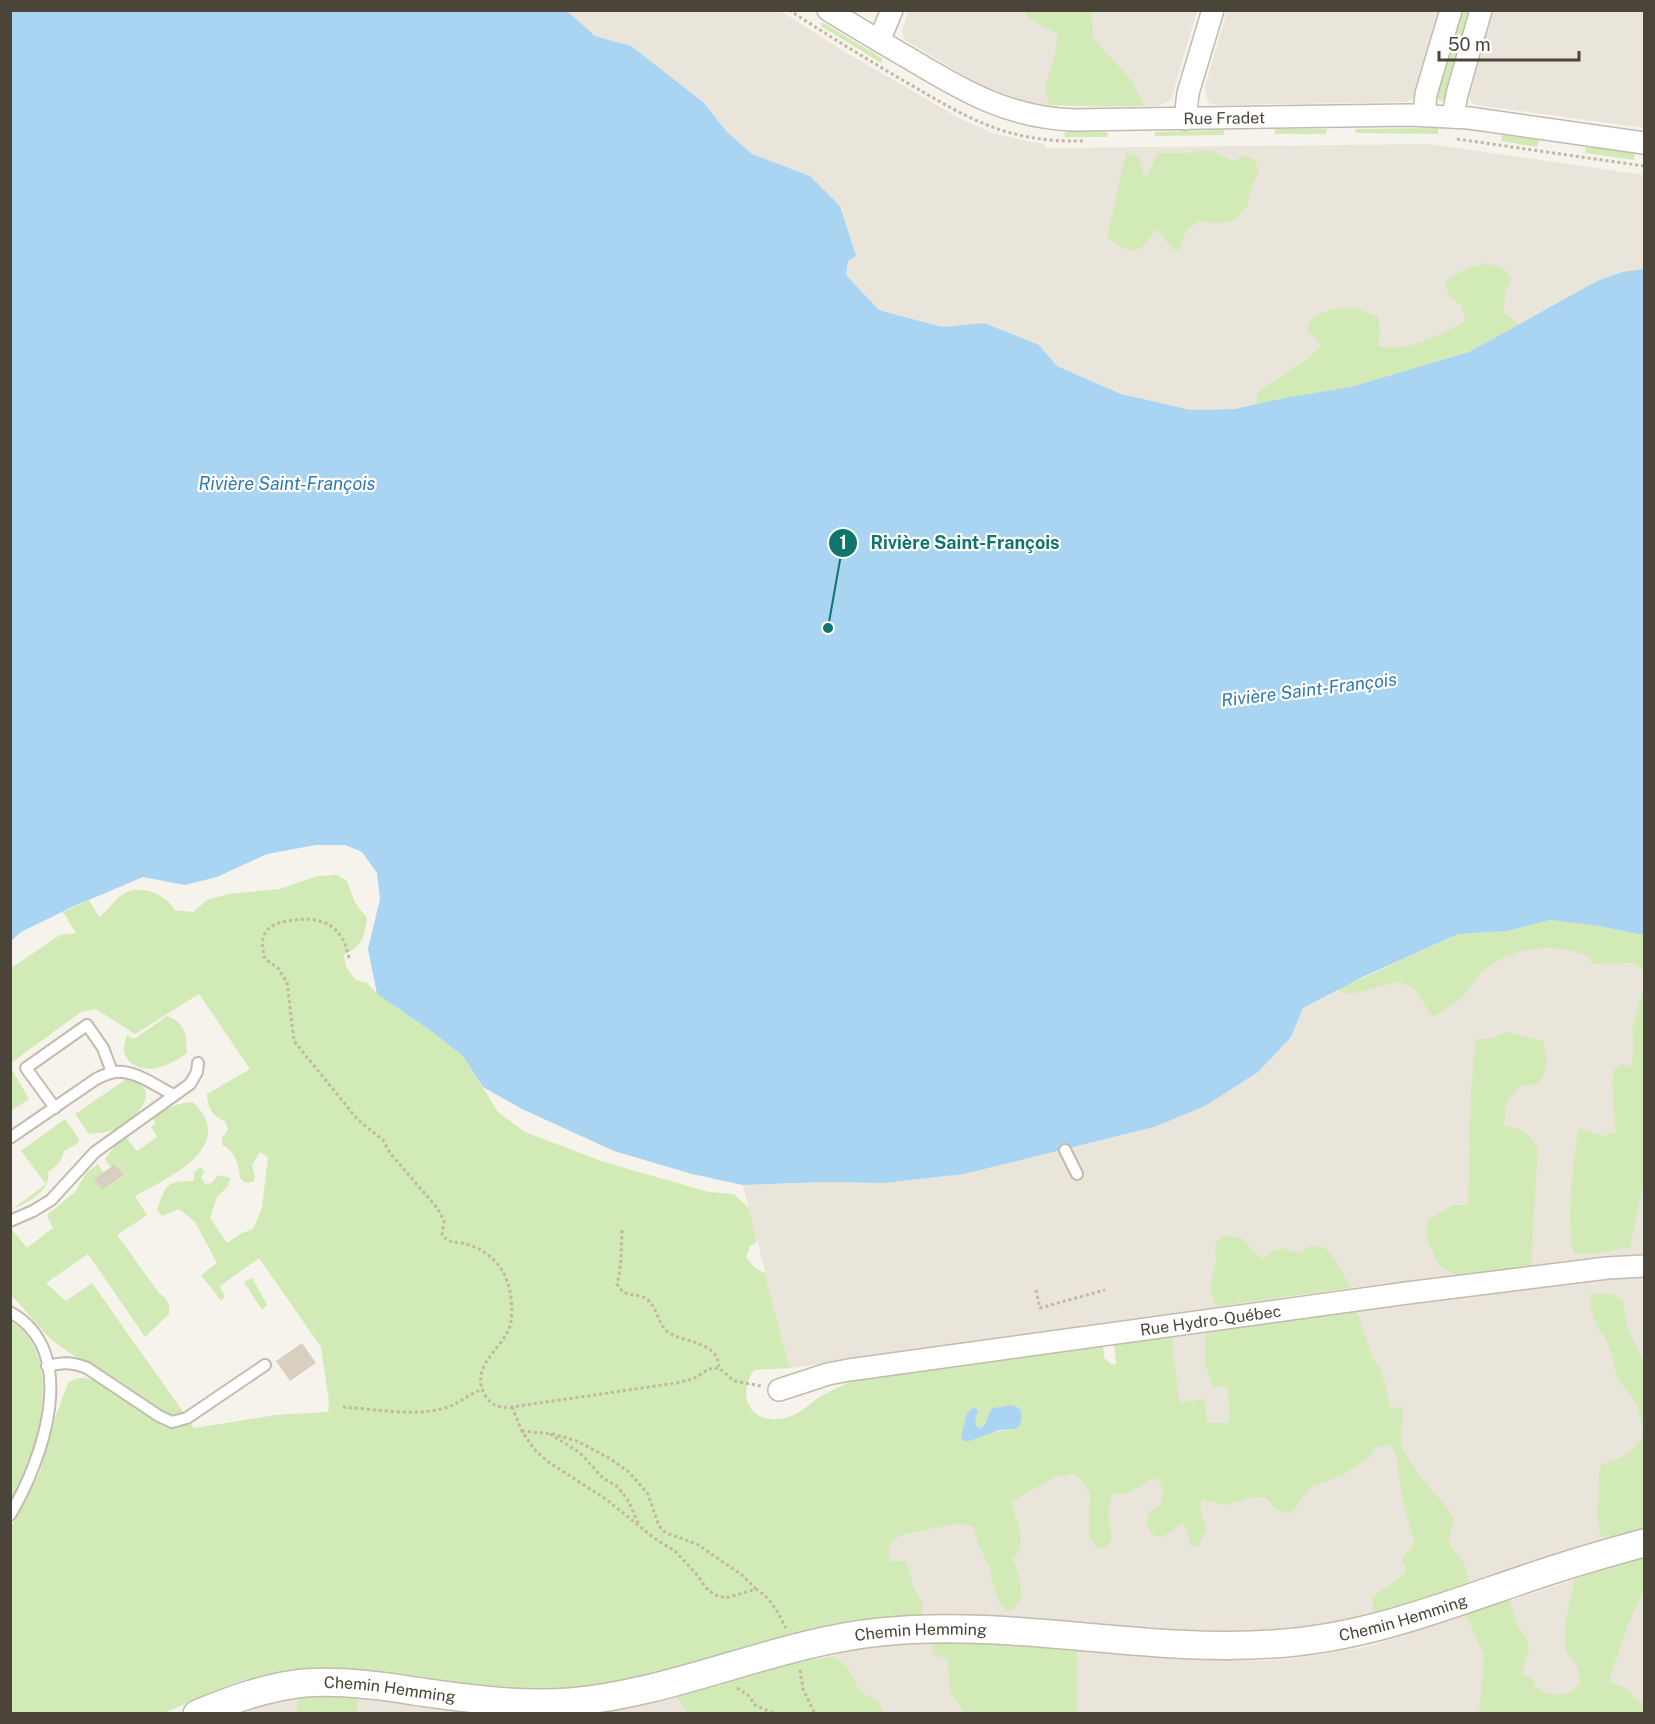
<svg xmlns="http://www.w3.org/2000/svg" width="1655" height="1724" viewBox="0 0 1655 1724" font-family="'Public Sans',sans-serif">
<rect width="100%" height="100%" fill="#f6f3ec"/>
<path fill="#eae5da" d="M567,11h214l64,41 114,66 33,15 54,12v3l383,-4 215,31v94l-47,12 -128,71 -184,46 -50,11 -44,1 -70,-16 -64,-28 -18,-21 -55,-22 -42,4 -63,-17 -33,-35 2,-14 -38,-85 -58,-22 -25,-22 -24,-30 -72,-56 -36,-10z
M908,11h289l-26,89 -12,6 -61,1 -49,-2 -17,-2 -21,-5 -33,-14 -73,-44 -3,-9z
M1227,11h214l-23,81 -7,8 -5,2 -189,3 -7,-2 -3,-4 -2,-13z
M1490,11h154v117l-168,-23 -5,-3 -3,-9z
M1644,935v321l-35,2 -258,30 -559,80 -4,-6 -45,-177 81,-3 60,1 80,-9 190,-47 137,-90 12,-29 112,-55z
M1644,1274v256l-306,95 -112,11 -304,-19v-16l-9,-15 -2,-12 -5,-13h-17v-15l7,-8 41,-10 74,-26 46,-26 19,-2 57,17 14,-10 10,-3 5,13 -1,13 41,-4 24,5 29,-8 11,1 5,9 20,6 20,-26 32,-12 26,-17 7,-10 5,-80 -8,-9 -17,-50z
M1206,1330l-2,35 3,9 20,12 3,37h-23l-32,6 -8,-94z
M1644,1557v150l-36,7h-531v-63l93,7 95,3 40,-4 66,-11z
M933,1640l14,18 4,36 14,19h-81l-6,-13 -13,-4 -15,-19 -4,-11 -13,-10 19,-7 54,-8z
M676,1696l12,17h-101l43,-6z
M299,1697l-4,16 -68,1 51,-15z
M359,1698l113,14 22,2h-138z"/>
<path fill="#d2eab5" fill-rule="evenodd" d="M1024,11h67l3,28 38,42 12,25 -95,-1 -4,-18 10,-32 3,-21 -29,-15z
M1460,11h13l-27,88 -5,2 -5,-4z
M822,22l61,37 -2,4 -60,-37z
M1438,128v6l-82,-1 -1,-4z
M1275,129h52l-1,5h-51z
M1224,130v5l-69,1v-4z
M1065,132h42l1,5h-44z
M1502,135l37,5 -2,7 -36,-6z
M1586,147l49,6 -1,7 -49,-7z
M1207,150l27,11 10,-6 10,4 5,13 -7,14 -5,20 -12,14 -17,3 -20,-2 -11,8 -8,21 -7,-1 -15,-20 -16,19 -12,3 -22,-13 19,-85 12,4 8,23 12,-27h30z
M1487,263l15,5 10,11 -7,13 -1,20 14,13 -49,27 -117,35 -95,17 1,-12 52,-35 11,-11 -4,-7 -11,-9 7,-13c30,-12 35,-13 65,0l2,10 -2,19c29,7 63,-11 88,-25l-5,-16 -12,-9 -4,-15 23,-13z
M337,875l10,6 8,22 12,15c-3,20 -4,27 -23,37l2,12 10,13 11,3 10,11 54,37 32,25 35,56 27,20 79,30 105,30 25,2 15,14 8,34 -7,4 -4,11 9,11 10,5 23,89 4,6 -38,2c-19,27 -2,56 31,48 14,-3 24,-14 36,-22 11,-6 22,-11 34,-16l248,-35 1,13 8,7 4,-1 -2,-21 53,-8 5,2 7,66 26,-4 2,24h23l-3,-37 -14,1 -9,-23 2,-34 150,-21 17,50 8,9 10,40 12,-1c0,11 -2,22 -2,33 1,23 41,57 53,79l-6,24 15,18 6,20 -4,7 -91,29 -2,-20 28,-19 7,-7 -6,-12 14,-15 -13,-45 -5,-42 -7,-13 -14,4 -7,10 -26,17 -32,12 -20,26c-13,0 -18,-4 -25,-15l-11,-1 -29,8 -24,-5 -2,11 7,18 -9,17 -6,1 -9,-24 -21,14 -9,-2 -7,-11 3,-12 12,-8 1,-13 -5,-13c-19,6 -25,19 -45,16l-4,21 4,24 -5,8 -10,2 -8,-13 1,-41 -5,-11 -9,-10 -19,2 -46,26c5,22 19,40 1,57 4,8 11,28 9,38 -1,7 -8,11 -13,15l-7,-7 -5,-11 -4,-12 -2,-14 -11,-22 -5,-19 -15,-4 -54,12 -9,3 -7,8v15h17l5,13 2,12 9,15v16l-300,66 -48,6 -48,1 -236,-18 -24,3 -34,9 -68,29h-153v-185l29,-56 15,-54 13,-35c35,-25 79,55 122,40l4,5 82,-13 52,-3 1,-10 -8,-55 -62,-89 -39,28 5,11 -4,4 -20,-26 16,-12 -22,-41 -16,-13 -17,7 -5,-6c9,-27 10,-29 37,-29v-8l6,-6 5,4 -4,6 4,7 6,-1 7,-8 12,3 -2,8 -11,11 -7,21 17,25 15,-10 11,-4 9,-21 6,-51 -8,-5 -8,13 3,12 -2,5 -7,1 -6,-5c-1,-12 -5,-28 -18,-33v-8l6,-7 -3,-9c-12,-4 -18,-13 -18,-27l43,-25 -51,-75 -64,40 -39,-25 -15,3 -70,51v-95l49,-33 16,-2 -13,-21 26,-12 10,17c8,-6 13,-13 20,-20 17,-15 45,-5 56,13l18,2 14,-12 22,-6 51,-5 37,-13zM1003,1406l12,23c-18,1 -34,8 -51,12l11,-33v13l2,6 4,1 5,-5 3,-11z
M1550,920l48,6 46,9v42l-1,-7 -10,-7 -41,1 -4,-8c-33,-14 -76,-10 -105,15 -5,3 -8,9 -11,14 -11,15 -23,24 -40,31l-16,-25 -10,-7 -11,-2 -44,12 -14,-4 121,-56 49,-3z
M1644,987v193l-14,67 -35,7h-21c-10,-24 1,-98 4,-126l25,8 13,-4 -4,-49 2,-13 8,-7 9,5 3,-18 -2,-24z
M167,1016c19,7 19,18 20,37 -13,10 -37,22 -53,12 -5,-3 -10,-9 -10,-16 0,-4 2,-10 3,-14l7,4z
M1506,1032l37,9c4,17 5,28 -4,42l-20,4 -13,17 -2,21 20,6 14,15 -7,121 -72,9 -20,-10 -13,-29 1,-16 26,-16h15l3,-110 4,-54 2,-2h13z
M10,1066l19,33 -18,12h-1z
M125,1080c6,0 9,1 14,4 20,12 -8,38 -21,44 -8,4 -19,5 -29,6l-14,-20z
M193,1102c46,45 -24,75 -58,94l12,19 -30,20 42,58c9,6 11,10 10,21l-24,23 -57,-83 -42,29 20,18 26,-18 92,130c-7,2 -11,3 -18,0 -16,-6 -28,-19 -42,-29 -25,-16 -54,-27 -75,-47 -9,-8 -32,-38 -38,-41l-1,-65 2,-1 15,18 26,-20 -6,-13 28,-23 11,-19 12,-9 5,8 -8,7 7,11 22,-14 -8,-12 -5,3 -6,-8 13,-17 7,-6 12,15 20,-14 -6,-10 5,-4 -4,-5c10,-10 28,-15 41,-16z
M65,1119l14,20 -1,4 -14,8c-3,11 -7,15 -16,21 4,19 -22,31 -37,38l35,-26 -25,-33z
M1222,1235l20,3 10,12 11,9 8,-8 13,-3 5,3 10,2 11,-7 14,1 12,14 15,27 -135,18 -7,-17 7,-27 -1,-17z
M252,1278l15,27 -5,5 -18,-28z
M1591,1294h22l10,7 4,26 17,36v167c-14,4 -30,13 -43,5 -6,-19 -2,-29 -2,-47 0,-9 -1,-15 3,-24 22,-6 31,-11 42,-30l-7,-30 -20,-26 -4,-19 -7,-20 -8,-10 -8,-23z
M11,1321c58,38 24,136 0,185z
M1643,1557l1,31 -15,35 -20,58 18,8 10,12 7,2v10h-165l5,-57 -18,-41 43,-15 9,27 7,9 4,13 -7,27 11,2 1,8c16,12 32,12 46,-2 0,-15 -5,-23 -15,-34v-24l10,-47z
M933,1640l31,1 113,10v62h-112l-14,-19 -4,-35 -15,-5z
M833,1656c4,3 9,6 12,9 13,16 8,27 33,35l6,13h-196l-12,-17 118,-33z
M336,1696l23,2 -3,15 -61,1 4,-17z"/>
<path fill="#a9d4f2" d="M11,11h556l28,25 36,10 72,56 24,30 25,22 58,22 30,30 16,50 -8,5 -2,14 33,35 63,17 42,-4 55,22 18,21 64,28 70,16 44,-1 50,-11 66,-11 118,-35 128,-71 25,-9 22,-3v666l-46,-9 -48,-6 -43,11 -49,3 -93,42 -62,32 -12,29 -33,35 -53,34 -51,21 -190,47 -80,9 -60,-1 -81,3 -51,-11 -78,-23 -92,-42 -39,-22 -20,-31 -32,-25 -54,-37 -9,-45 12,-50 -3,-26 -15,-21 -17,-7h-29l-49,9 -50,23 -32,8 -42,-8 -71,30 -51,25 -10,9z
M1012,1405l7,3 3,7 -2,10 -5,4 -15,1 -31,11h-5l-3,-4 6,-24 6,-5h2l3,3 -3,10 2,6 4,1 5,-5 3,-11 5,-4z"/>
<path fill="#d8cfc1" d="M115,1164l9,11 -22,15 -8,-11z
M302,1343l14,20 -26,18 -14,-20z"/>
<g fill="none" stroke-linecap="round" stroke-linejoin="round">
<defs>
<path id="service" d="M55,1108l-29,-40 61,-43 16,23 9,24
M10,1138l86,-59c6,-3 12,-6 19,-7 19,-3 42,15 59,23
M1065,1150l12,24
M10,1221l23,-10 18,-11 44,-48 95,-68 7,-12 1,-9
M10,1312c72,40 32,149 0,203
M47,1366c16,-4 25,-4 40,2l72,48 13,6 15,-4 78,-53"/>
<g id="minor">
<path id="s1" d="M828,10c28,17 56,34 84,50 53,32 98,58 162,60l336,-5 59,3 175,25"/>
<path d="M879,41l13,-31"/>
<path d="M1424,115l2,-21 25,-84"/>
<path d="M1453,117l4,-23 24,-84"/>
<path d="M1185,119l3,-26 25,-83"/>
<path id="s2" d="M779,1390l49,-16 21,-4 558,-77 200,-25 37,-2"/>
</g>
<g id="tertiary">
<path id="s3" d="M197,1714c34,-14 69,-27 107,-31 36,-3 74,2 110,8 52,7 103,15 156,11 106,-9 204,-59 310,-70 131,-14 262,21 393,12 100,-6 186,-44 279,-74 31,-10 62,-19 92,-27"/>
</g>
</defs>
<use href="#service" stroke="#c2bbae" stroke-width="14"/>
<use href="#minor" stroke="#c2bbae" stroke-width="24"/>
<use href="#tertiary" stroke="#c2bbae" stroke-width="30"/>
<path stroke="#c4b79f" stroke-width="3" stroke-dasharray="3 3" stroke-linecap="butt" d="M789,10c38,25 76,48 115,71 64,37 102,62 180,60
M1457,139l187,27
M349,958c-7,-35 -29,-43 -62,-37 -10,2 -19,5 -23,14 -3,8 -1,16 1,24l13,9 9,14 7,59 64,79 25,20 7,13 48,56 6,12 -2,14c6,7 12,7 20,8 16,3 33,14 41,29 8,14 11,38 7,54 -8,24 -41,40 -25,69 6,11 15,13 27,12l164,-24 17,-4 16,-10 10,-1 15,13 27,5
M622,1230c-1,19 0,36 -5,54 9,15 16,8 28,14 13,8 12,26 23,34 17,12 49,8 51,35
M1036,1290l4,18 65,-18
M343,1407c32,2 72,10 102,1 14,-4 24,-14 37,-19
M512,1407l10,24 12,18 13,12 60,39 47,38 21,13 23,25 8,12 9,7 11,3 30,-9c15,9 22,24 30,39
M522,1431l31,3 24,7 32,17 20,14 19,22 11,32 7,7 31,11 45,31 14,14
M550,1434l29,18 24,26 15,9 11,15 10,23
M800,1670l3,19 12,25
M737,1688l11,7 7,10 20,9"/>
<use href="#service" stroke="#fff" stroke-width="10"/>
<use href="#minor" stroke="#fff" stroke-width="21"/>
<use href="#tertiary" stroke="#fff" stroke-width="27"/>
</g>
<g text-anchor="middle" stroke-width="4.5" stroke-linejoin="round" paint-order="stroke">
<g font-size="16" fill="#4b4439" stroke="#fff">
<text dy="6" stroke="none"><textPath href="#s1" startOffset="423">Rue Fradet</textPath></text>
<text dy="6" stroke="none"><textPath href="#s2" startOffset="438">Rue Hydro-Québec</textPath></text>
<text dy="6" stroke="none"><textPath href="#s3" startOffset="1224">Chemin Hemming</textPath></text>
<text dy="6" stroke="none"><textPath href="#s3" startOffset="738">Chemin Hemming</textPath></text>
<text dy="6" stroke="none"><textPath href="#s3" startOffset="198">Chemin Hemming</textPath></text>
</g>
<g font-size="18" font-style="italic" fill="#2e7ab2" stroke="#fff">
<text x="287" y="490">Rivière Saint-François</text>
<text transform="translate(1309 690) rotate(-7)" y="6">Rivière Saint-François</text>
</g>
</g>
<path fill="none" stroke="#0f766e" stroke-width="2" d="M828 628L843 543"/>
<g fill="#0f766e" stroke="#fff" stroke-width="2">
<circle cx="828" cy="628" r="6"/>
<circle cx="843" cy="543" r="15"/>
</g>
<g font-size="18" text-anchor="middle" font-weight="bold" fill="#fff">
<text x="843" y="549">1</text>
</g>
<g font-size="18" text-anchor="middle" font-weight="bold" fill="#0f766e" stroke="#fff" stroke-width="4.5" stroke-linejoin="round" paint-order="stroke">
<text x="965" y="549">Rivière Saint-François</text>
</g>
<rect width="1655" height="1724" fill="none" stroke="#4b4439" stroke-width="24"/>
<path d="M1439 51v9h140v-9" fill="none" stroke="#4b4439" stroke-width="3"/>
<text x="1448" y="51" font-size="18" fill="#4b4439" stroke="#ffffff" stroke-width="4.5" paint-order="stroke">50 m</text>
</svg>
